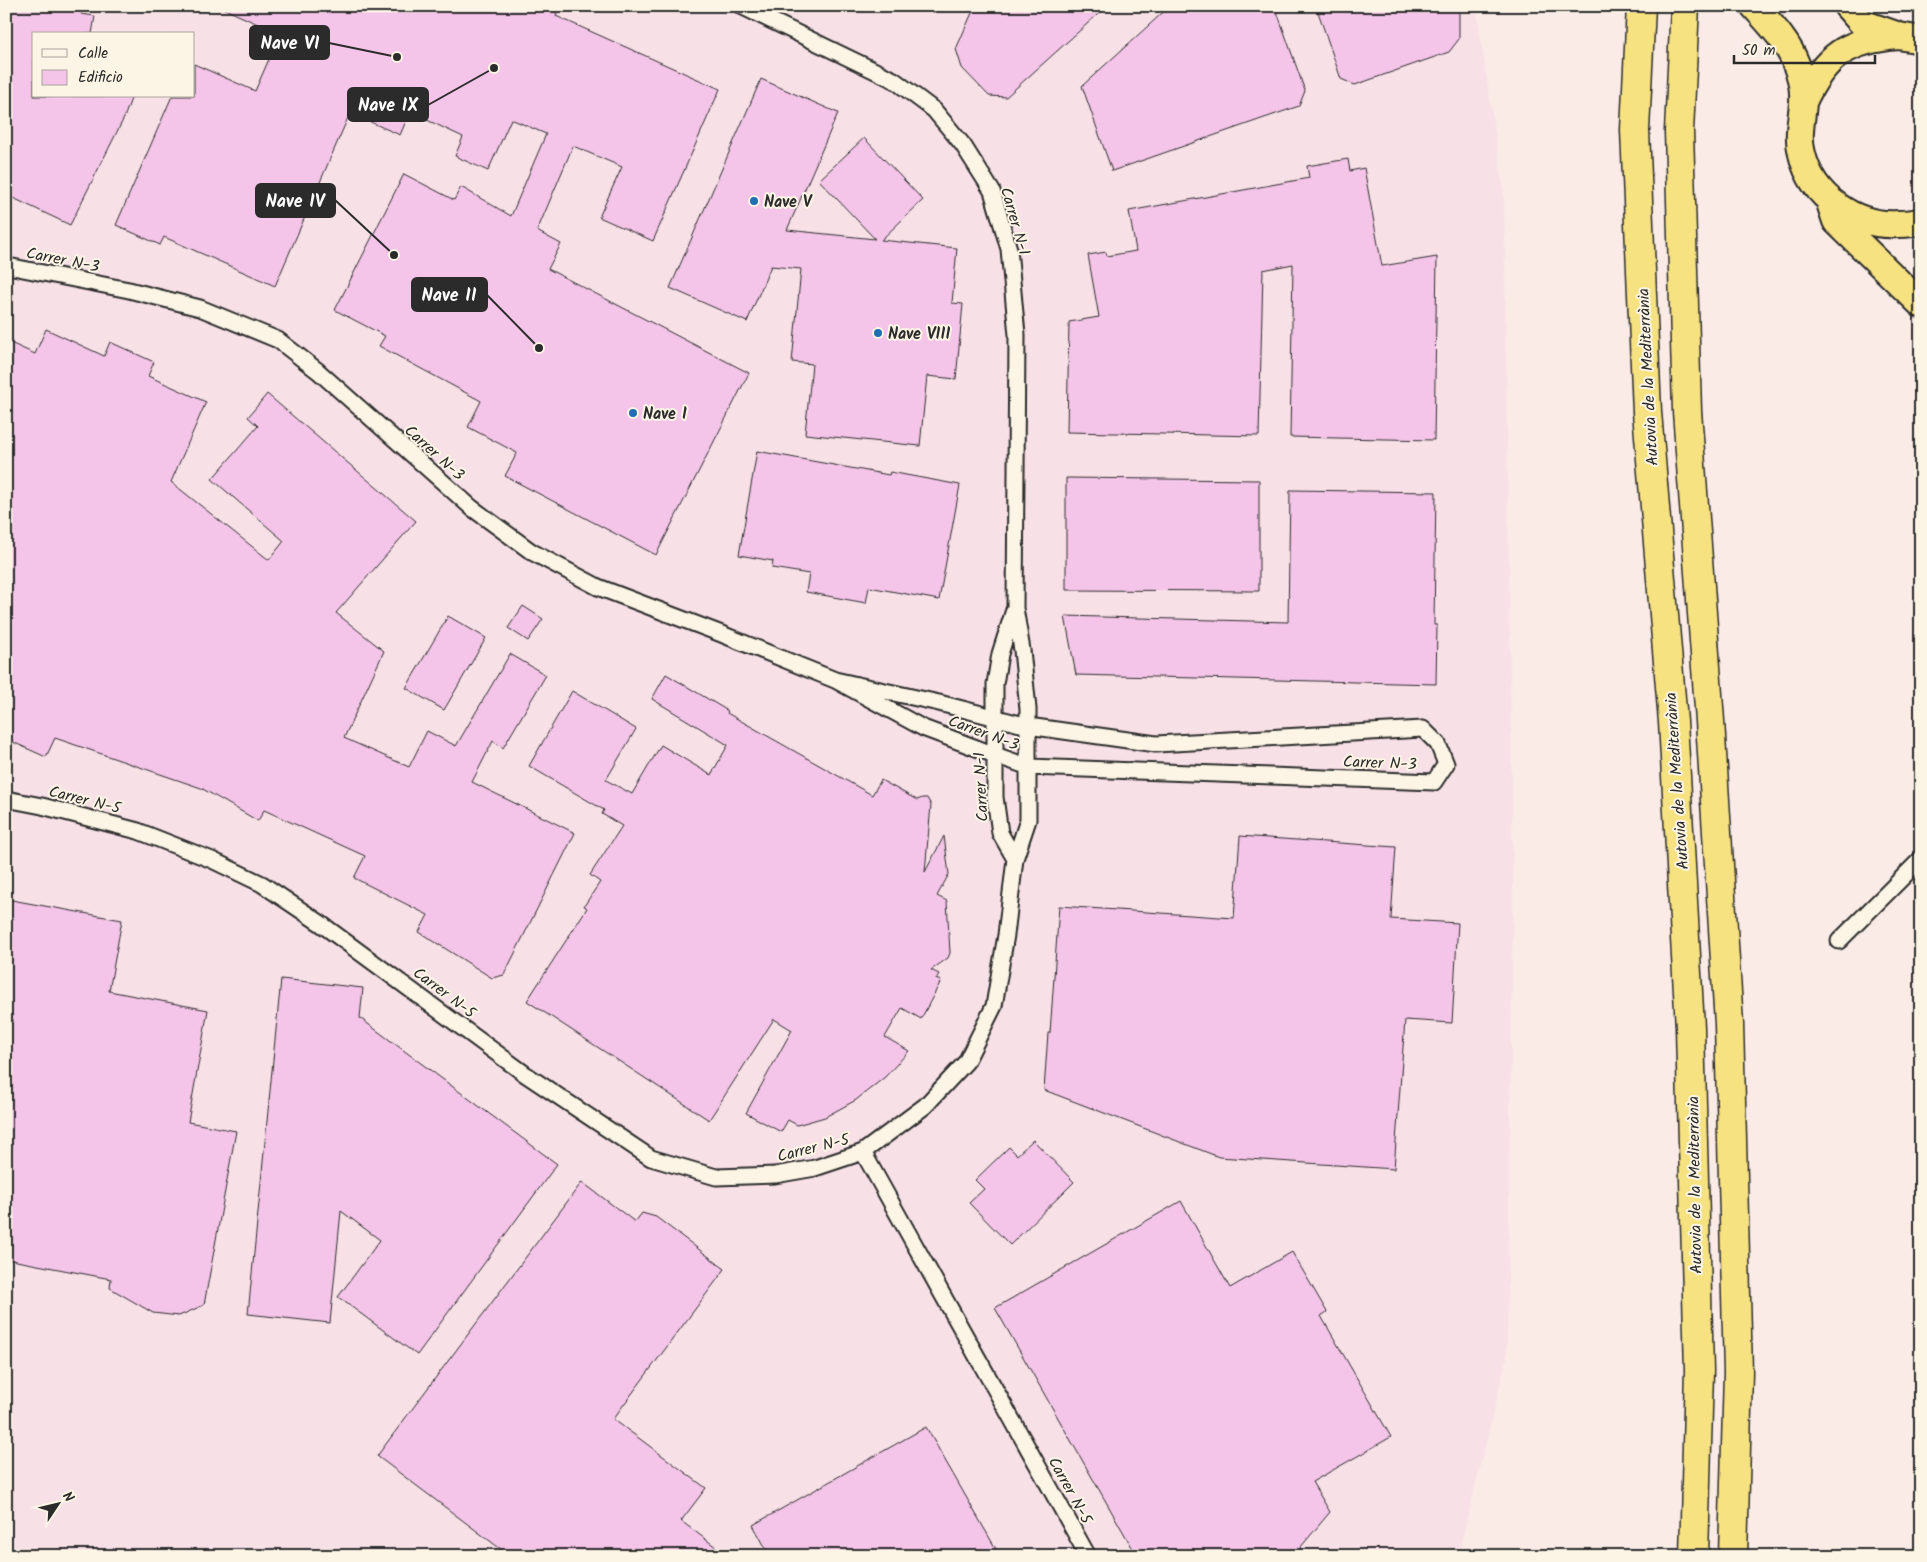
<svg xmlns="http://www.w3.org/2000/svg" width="1927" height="1562" viewBox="0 0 1927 1562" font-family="Kalam,sans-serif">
<rect width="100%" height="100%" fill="#faebe6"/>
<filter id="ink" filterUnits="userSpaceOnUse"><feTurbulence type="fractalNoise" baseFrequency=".02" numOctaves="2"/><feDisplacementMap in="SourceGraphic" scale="10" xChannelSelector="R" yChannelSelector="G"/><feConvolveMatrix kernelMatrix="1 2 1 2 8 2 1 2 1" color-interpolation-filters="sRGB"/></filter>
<g filter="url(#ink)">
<path fill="#f8e0e7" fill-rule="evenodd" d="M6,6h1470l28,188 9,693 -6,470 -49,199h-1452zM34,34h160v62h-160z"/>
<path fill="#f4c5e9" stroke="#2b2b2b" d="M6,6h77l-2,8 14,2 -3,18h-58v62h98l-8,22 -54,107 -59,-28 -5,-5z
M218,6h324l15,7 -1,3 164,73 -67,152 -54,-24 23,-50 -49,-21 -36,85 24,13 -13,25 201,104 -93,182 -151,-79 12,-23 -49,-26 13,-26 -102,-55 6,-10 -50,-26 69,-136 50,26 7,-13 50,29 35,-82 -35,-15 -23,52 -33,-15 8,-19 -53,-25 -10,23 -50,-22 -75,173 -111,-49 -4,8 -44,-20 56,-129h22v-32l61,27 25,-57z
M975,6h132l-101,91 -17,-1 -27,-28 -6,-19z
M1170,6h105l30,85 -6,15 -187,65 -30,-85z
M1316,6h143v33l-10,13 -94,33 -14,-6z
M761,79l77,34 -51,117 88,9 -56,-59 45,-42 59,62 -42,40 76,8 -5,55 11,1 -7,75 -29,-3 -7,70 -115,-12 7,-70 -20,-2 9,-93 -30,-3 -24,56 -77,-34z
M1348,159l2,12 14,-3 18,98 55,-9 -3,183 -144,-3 3,-173 -30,6 -4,166 -192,-4 2,-110 30,-5 -11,-62 18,-3 1,4 29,-5 -7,-40 180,-33 -2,-12z
M46,329l58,27 6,-14 44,20 -6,14 58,26 -35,80 98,78 15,-19 -72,-62 46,-53 -10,-9 19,-23 149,127 -80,92 48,38 -40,87 65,29 18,-36 29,15 54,-92 36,21 -43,73 -10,-7 -21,41 103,51 -71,142 -12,3 -73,-46 9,-17 -74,-37 11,-22 -101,-46 -6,11 -57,-33 -146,-50 -9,19 -40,-18v-398l29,13z
M757,451l132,24 1,-3 70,13 -21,115 -70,-13 -3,16 -60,-11 3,-18 -37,-6 1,-7 -34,-6z
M1066,478l193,2v111l-193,-1z
M1290,490l146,2 -2,133h3l-1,59 -360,-9 -11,-59 223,6z
M523,606l20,13 -15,22 -20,-13z
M448,616l38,22 -42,72 -38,-22z
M666,674l62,37 -1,2 145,82 9,-15 36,20 5,-2h5l4,7 -6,67 19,-36 5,38 -12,22 10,5 3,52 -2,5 -17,12 8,4 -3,5 5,2 -20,38 -19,-11 -17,29 24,14 -24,26 -29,23 -31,17 -28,8 -9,-5 -7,12 -35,-19 46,-83 -18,-11 -65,101 -182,-119 60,-93 -3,-2 16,-24 -10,-7 32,-49 -20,-12 2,-4 -75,-44 43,-75 64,38 -30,51 26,14 29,-49 50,30 17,-30 -76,-46z
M1240,836l156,11 -5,72 67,4 -6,100 -47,-3 -11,149 -175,-12 -175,-67 4,-57h2l9,-127 175,12z
M6,899l116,21 -13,71 99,19 -20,112 48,9 -32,174 -25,11 -26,-3 -43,-25 1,-9 -105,-20z
M281,979l82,9 -3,30 197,146 -140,191 -79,-58 42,-57 -39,-29 -11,112 -82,-9z
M1033,1140l41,42 -64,63 -41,-42 15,-14 -9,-9 34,-33 8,8z
M582,1182l53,40 7,-9 14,4 69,52 -112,150 93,69 -25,33 47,35h-218l-133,-100z
M1181,1201l49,87 62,-36 35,60 -6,4 70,121 -79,45 18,30 -30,36 5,8h-168l-142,-248z
M926,1427l74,129h-230l-17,-31z"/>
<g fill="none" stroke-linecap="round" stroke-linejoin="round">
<defs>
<path id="minor" d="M13,267l116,23 71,18 78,32 40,31 154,137 60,44 66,35 121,46 116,47 88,48 72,27 34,12 405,15 12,-18 -8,-20 -15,-15 -267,15 -128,-18 -89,-23 -104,-23
M1014,610l-14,44 -5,30v113l5,36 15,26
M6,799l36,7 96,25 74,29 50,24 58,39 205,151 126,84 65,19 59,-2 40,-7 48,-16 62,-46 41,-44 28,-56 12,-71 9,-76 13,-39v-111l-6,-59 -7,-42 2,-273 -8,-86 -17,-58 -29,-46 -29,-35 -40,-30 -153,-74
M1839,941l82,-82
M863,1152l225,404"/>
<path id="trunk" d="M1754,6c16,18 34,36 42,58 5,12 8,25 7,38 -1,18 -6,33 -1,52 10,43 53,73 96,70 8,0 15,0 23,-3
M1847,6l15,17 37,13 22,4
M1803,102c22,-47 45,-62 96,-66
M1831,206l5,15 85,83"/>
<path id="motorway" d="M1641,6l-6,124 12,282 26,310 17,306 9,343 -5,185
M1685,6l-6,125 8,280 23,310 19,303 9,348 -5,184"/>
</defs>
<use href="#minor" stroke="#2b2b2b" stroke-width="19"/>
<use href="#trunk" stroke="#2b2b2b" stroke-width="30"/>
<use href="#motorway" stroke="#2b2b2b" stroke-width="31"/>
<use href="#minor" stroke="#fcf5e5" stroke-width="15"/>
<use href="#trunk" stroke="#f7e281" stroke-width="26"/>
<use href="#motorway" stroke="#f7e281" stroke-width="28"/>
</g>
</g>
<g fill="#1f6fb2" stroke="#fcf5e5" stroke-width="2">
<circle cx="754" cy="201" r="5"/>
<circle cx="878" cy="333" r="5"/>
<circle cx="633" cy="413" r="5"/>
</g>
<g text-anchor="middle" stroke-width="4" stroke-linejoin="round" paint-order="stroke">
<g font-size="16" font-weight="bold" fill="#2b2b2b" stroke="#fcf5e5" text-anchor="start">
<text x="764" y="207">Nave V</text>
<text x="888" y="339">Nave VIII</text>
<text x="643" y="419">Nave I</text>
</g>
<g font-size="16" fill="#2b2b2b" stroke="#fcf5e5">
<text transform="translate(1016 221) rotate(74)" y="6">Carrer N-1</text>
<text transform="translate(63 259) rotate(11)" y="6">Carrer N-3</text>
<text transform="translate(1647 377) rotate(-93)" y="6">Autovia de la Mediterrània</text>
<text transform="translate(435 452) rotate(42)" y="6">Carrer N-3</text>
<text transform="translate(984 732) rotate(20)" y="6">Carrer N-3</text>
<text transform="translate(1380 762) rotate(2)" y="6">Carrer N-3</text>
<text transform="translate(1676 781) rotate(-94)" y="6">Autovia de la Mediterrània</text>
<text transform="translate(980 787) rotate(-93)" y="6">Carrer N-1</text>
<text transform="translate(85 799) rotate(14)" y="6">Carrer N-5</text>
<text transform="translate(445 992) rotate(37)" y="6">Carrer N-5</text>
<text transform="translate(813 1147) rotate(-14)" y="6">Carrer N-5</text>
<text transform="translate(1694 1185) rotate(-91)" y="6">Autovia de la Mediterrània</text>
<text transform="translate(1071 1490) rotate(61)" y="6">Carrer N-5</text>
</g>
</g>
<path fill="none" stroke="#2b2b2b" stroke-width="2" d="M397 57L329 43M494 68L428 105M394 255L335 200M539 348L487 295"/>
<g fill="#2b2b2b" stroke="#fcf5e5" stroke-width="2">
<circle cx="397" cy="57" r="5"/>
<circle cx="494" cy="68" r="5"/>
<circle cx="394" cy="255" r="5"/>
<circle cx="539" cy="348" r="5"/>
</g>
<g fill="#2b2b2b" stroke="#2b2b2b" stroke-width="2">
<rect x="250" y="26" width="79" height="33" rx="5"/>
<rect x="348" y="88" width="80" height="33" rx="5"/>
<rect x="256" y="184" width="79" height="33" rx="5"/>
<rect x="412" y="278" width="75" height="33" rx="5"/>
</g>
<g font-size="18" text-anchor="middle" font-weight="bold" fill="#fff">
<text x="290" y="49">Nave VI</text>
<text x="388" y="111">Nave IX</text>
<text x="295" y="207">Nave IV</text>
<text x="449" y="301">Nave II</text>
</g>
<rect width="1927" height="1562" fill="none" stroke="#fcf5e5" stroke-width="25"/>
<rect x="12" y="12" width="1902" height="1537" fill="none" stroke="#2b2b2b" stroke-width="2" filter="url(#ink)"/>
<rect x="32" y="32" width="162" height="65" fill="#fcf5e5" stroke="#a8a49b"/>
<rect x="42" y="49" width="25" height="8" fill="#fcf5e5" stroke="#a8a49b"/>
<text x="78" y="58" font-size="15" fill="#2b2b2b">Calle</text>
<rect x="42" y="70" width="25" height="15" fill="#f4c5e9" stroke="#a8a49b"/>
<text x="78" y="82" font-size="15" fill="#2b2b2b">Edificio</text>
<g transform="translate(58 1504) rotate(55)" stroke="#fcf5e5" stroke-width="4" paint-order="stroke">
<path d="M0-4L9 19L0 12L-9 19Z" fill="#2b2b2b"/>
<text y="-8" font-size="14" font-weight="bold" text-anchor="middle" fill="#2b2b2b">N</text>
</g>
<path d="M1734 55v8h141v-8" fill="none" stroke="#2b2b2b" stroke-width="2.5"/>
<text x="1742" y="55" font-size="15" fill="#2b2b2b" stroke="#fcf5e5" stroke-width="4" paint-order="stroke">50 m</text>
</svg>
